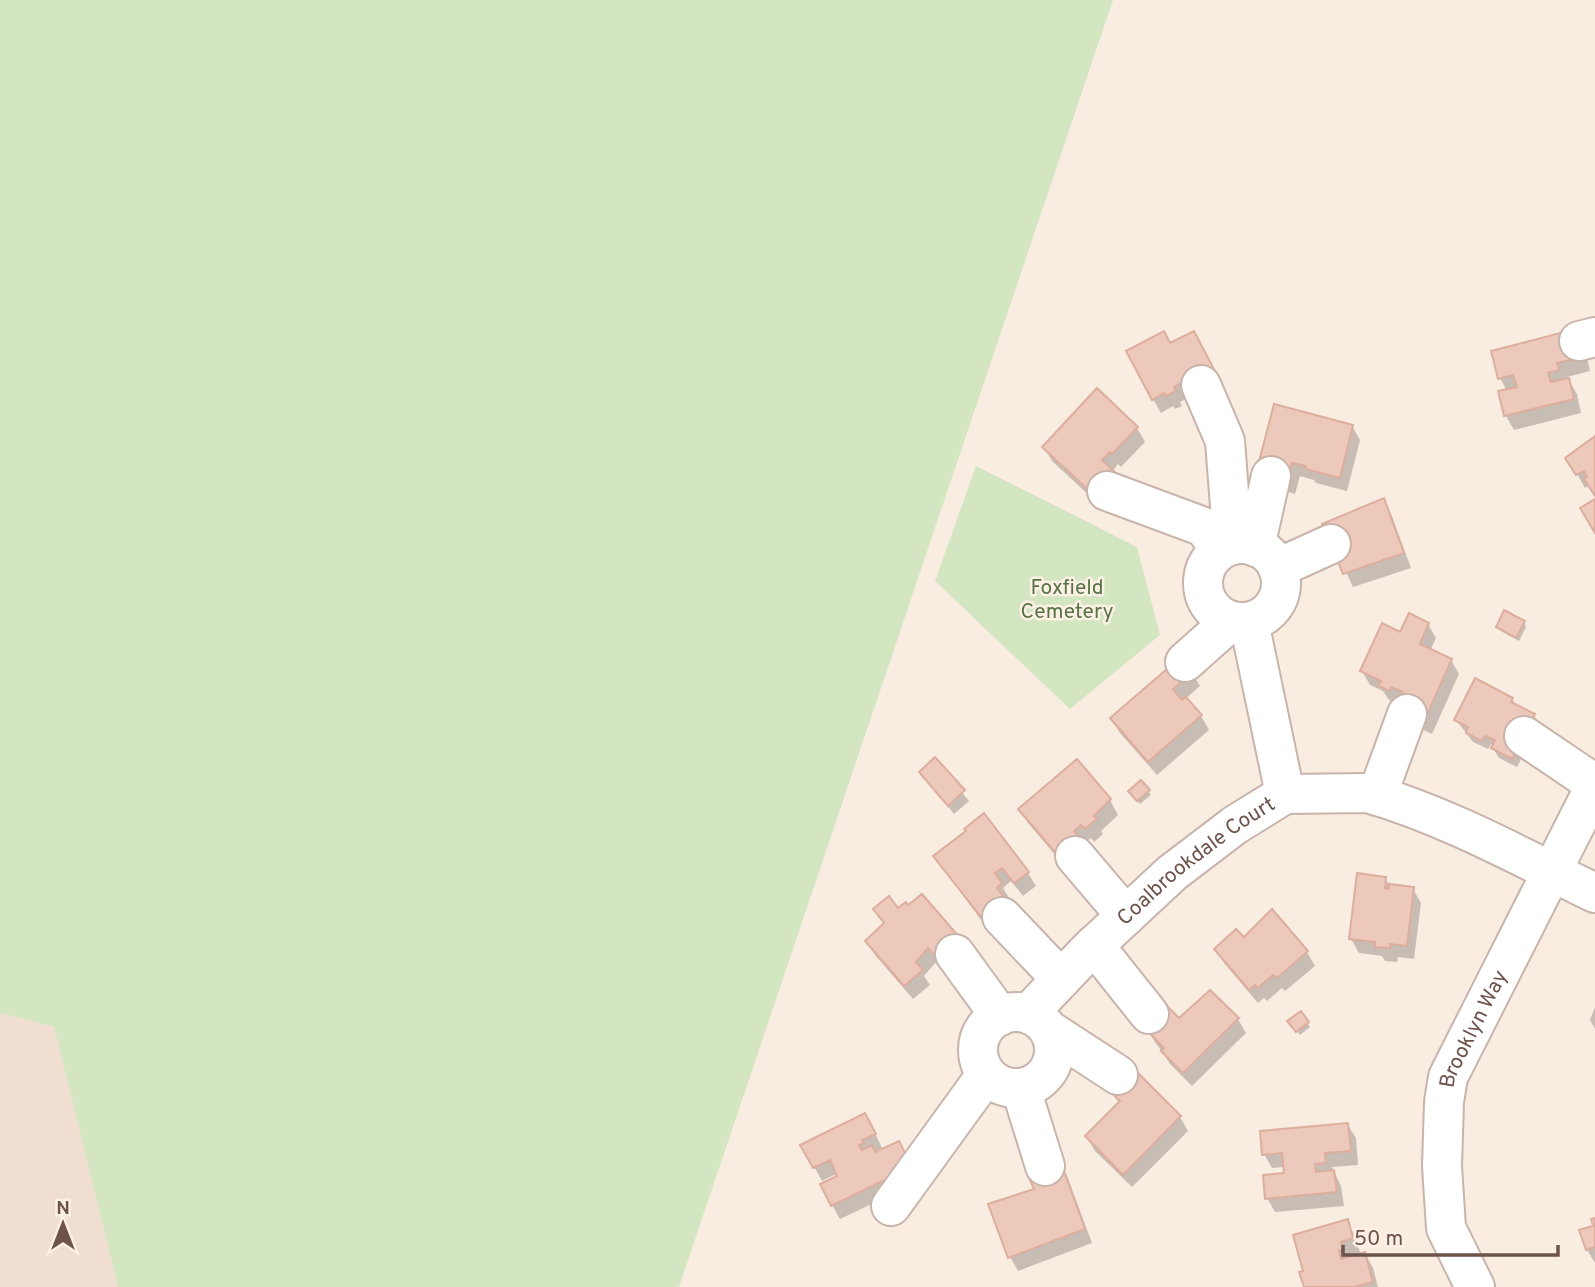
<svg xmlns="http://www.w3.org/2000/svg" width="1595" height="1287" viewBox="0 0 1595 1287" font-family="Overpass,sans-serif">
<rect width="100%" height="100%" fill="#f9ede1"/>
<path fill="#f0ded0" d="M0,1013l54,14 64,260h-118z"/>
<path fill="#d4e5c1" d="M0,0h1113l-434,1287h-561l-64,-260 -54,-14z
M976,466l161,81 23,88 -90,74 -135,-128z"/>
<path fill="#0003" d="M1170,345l32,2 23,44 -25,13 -6,-9 -14,7 2,4 -7,3 -2,-3 -12,7 -8,-14z
M1584,345l6,26 -23,6 10,17 4,19 -67,17 -8,-14 -6,-23 7,-2 -7,-13z
M1352,426l8,14 -13,51 -31,-8 -2,-3 -14,-4 -5,18 -29,-8 -8,-14z
M1137,428l8,14 -24,25 -3,-3 -6,8 15,20 -19,21 -56,-52 -8,-14z
M1595,438v56l-5,-9 -5,3 -17,-30z
M1383,500l8,14 20,54 -58,19 -29,-62z
M1524,623l2,4 -7,14 -18,-10 -3,-4z
M1428,624l8,14 -6,13 21,9 8,14 -27,60 -26,-12 -7,-17 -10,-5 -6,-9 -13,-6 -8,-14 39,-37z
M1192,672l8,14 -15,13 16,17 8,14 -52,45 -37,-42 -8,-14z
M1512,699l4,7 18,9 5,10 -22,42 -18,-9 -6,-10 2,-2 -4,-2 -3,5 -15,-7 -17,-22z
M935,759l34,42 -15,13 -33,-41z
M1076,761l34,39 8,15 -17,16 2,3 -9,8 -3,-4 -8,6 -9,33 -46,-54 -8,-14z
M1141,782l10,13 -11,9 -7,-9z
M968,832l60,41 8,13 -13,10 -12,-15 -8,7 6,10 -28,22 -46,-63z
M1385,878l5,8 23,3 8,14 -7,56 -16,-2 -1,5 -12,-1 -3,-5 -23,-3 -8,-14z
M908,907l44,71 -15,-17 -13,15 6,9 -17,14 -38,-44 -8,-14 18,-16 -10,-15h23z
M1244,940l63,12 8,14 -30,25 -3,-3 -15,13 -3,-3 -6,5 -34,-40 -8,-14z
M1595,1007v22l-5,-9z
M1301,1014l9,13 -10,8 -8,-9z
M1238,1019l8,14 -54,53 -21,-21 -29,-42z
M1129,1067l51,50 8,14 -56,56 -37,-36 -8,-14 33,-33 -12,-16z
M1347,1124l9,14 2,27 -26,2 9,19 3,20 -69,6 -8,-14 19,-24 -1,-7 -13,1 -8,-14z
M873,1129l10,21 35,32 -78,37 -8,-14 8,-28 -2,-4 -16,8 -20,-36z
M1059,1162l8,14 25,67 -74,28 -8,-14 26,-67z
M1595,1219v44l-8,-13 -6,-19 14,-4z
M1347,1222l8,14 6,19 4,-1 8,14 5,19h-73z"/>
<path fill="#ecc9bb" stroke="#ddae9d" stroke-width="2" d="M1576,329l7,28 -26,6 2,7 -11,3 3,9 18,-4 5,21 -70,17 -6,-25 19,-4 -4,-12 -15,4 -7,-28z
M1164,331l6,12 24,-12 24,46 -28,14 -5,-10 -11,6 2,4 -10,5 -2,-3 -12,7 -26,-49z
M1097,388l41,39 -26,27 -2,-2 -8,8 18,17 -21,23 -57,-53z
M1274,404l79,21 -13,53 -34,-9v-3l-14,-3 -4,18 -32,-8z
M1595,436v60l-11,-17 3,-2 -3,-6 -8,4 -11,-17z
M1384,498l20,55 -61,21 -21,-50z
M1595,499v34l-15,-25z
M1504,610l21,11 -9,17 -20,-11z
M1409,613l20,10 -9,21 32,15 -28,62 -28,-13 7,-16 -12,-5 -1,4 -12,-5 3,-5 -21,-10 22,-48 18,9z
M1181,657l12,14 -20,18 9,11 4,-3 16,18 -54,47 -38,-44z
M1475,678l38,20 -2,4 24,12 -23,45 -21,-11 4,-8 -10,-4 -3,5 -16,-8 2,-6 -14,-7z
M935,757l30,33 -17,16 -29,-34z
M1077,759l34,40 -17,17 3,3 -12,10 -4,-4 -7,6 13,15 -22,18 -47,-55z
M1141,780l9,10 -13,11 -9,-10z
M984,813l45,59 -15,11 -12,-15 -7,5 7,10 -5,5 16,21 -24,18 -56,-71 33,-25 -2,-2z
M1357,873l29,4 -1,11 4,1v-5l25,3 -7,59 -17,-2v4l-15,-1v-5l-26,-3z
M922,894l44,51 -23,20 -15,-17 -12,14 7,8 -19,16 -39,-45 19,-18 -11,-14 16,-13 9,12 8,-6 2,3z
M1272,909l36,42 -31,27 -4,-3 -15,13 -3,-3 -6,5 -35,-41 22,-20 8,8z
M1210,990l29,28 -56,55 -22,-22 3,-3 -24,-25 22,-22 17,17z
M1301,1011l8,11 -13,10 -9,-11z
M1129,1064l52,52 -58,59 -38,-39 35,-35 -14,-14z
M865,1113l11,21 -14,6 2,3 -5,2 3,5 10,-5 3,7 24,-11 13,26 -81,39 -11,-22 17,-8 -7,-16 -17,8 -13,-23z
M1348,1123l3,28 -26,2 1,10 -11,1 1,8 18,-2 3,22 -72,7 -2,-24 21,-2 -2,-20 -20,2 -2,-24z
M1060,1160l25,69 -77,29 -20,-54 46,-15 -7,-16z
M1595,1218v29l-9,3 -7,-20 14,-4 -2,-7z
M1348,1219l5,19 -12,4 2,8h-4l2,9 24,-7 8,30 -18,5h-51l-5,-15 4,-1 -10,-36z"/>
<g fill="none" stroke-linecap="round" stroke-linejoin="round">
<defs>
<g id="minor">
<path d="M1579,341l16,-4"/>
<path d="M1201,385l24,56 8,104"/>
<path d="M1107,491l97,36 16,23"/>
<circle cx="1242" cy="583" r="39"/>
<path d="M1255,547l16,-71"/>
<path d="M1278,568l53,-24"/>
<path d="M1249,622l36,172"/>
<path d="M1185,662l46,-41"/>
<path d="M1524,736l71,48"/>
<path d="M1377,796l30,-82"/>
<path d="M1075,856l51,60"/>
<path d="M1002,917l59,62"/>
<path d="M1094,945l55,69"/>
<path d="M955,954l45,62"/>
<circle cx="1016" cy="1050" r="38"/>
<path id="s1" d="M1028,1014l59,-62 85,-79 63,-48 50,-31 83,-1c79,23 153,64 227,100"/>
<path d="M1049,1030l69,45"/>
<path d="M1021,1089l24,77"/>
<path d="M891,1206l95,-131"/>
<path id="s2" d="M1475,1287l-29,-59 -4,-62 2,-64 4,-25 147,-291"/>
</g>
</defs>
<use href="#minor" stroke="#c8b4aa" stroke-width="42"/>
<use href="#minor" stroke="#fff" stroke-width="38"/>
</g>
<g text-anchor="middle" stroke-width="5" stroke-linejoin="round" paint-order="stroke">
<g font-size="21" fill="#577344" stroke="#fdf1e6">
<text x="1067" y="594">Foxfield<tspan x="1067" dy="24">Cemetery</tspan></text>
</g>
<g font-size="21" fill="#6e534b" stroke="#fdf1e6">
<text dy="7" stroke="none"><textPath href="#s1" startOffset="228">Coalbrookdale Court</textPath></text>
<text dy="7" stroke="none"><textPath href="#s2" startOffset="271">Brooklyn Way</textPath></text>
</g>
</g>
<g transform="translate(63 1224)" stroke="#fdf1e6" stroke-width="5" paint-order="stroke">
<path d="M0-5L12 26L0 18L-12 26Z" fill="#6e534b"/>
<text y="-10" font-size="19" font-weight="bold" text-anchor="middle" fill="#6e534b">N</text>
</g>
<path d="M1343 1245v10h215v-10" fill="none" stroke="#6e534b" stroke-width="3.5"/>
<text x="1354" y="1245" font-size="21" fill="#6e534b" stroke="#fdf1e6" stroke-width="5" paint-order="stroke">50 m</text>
</svg>
